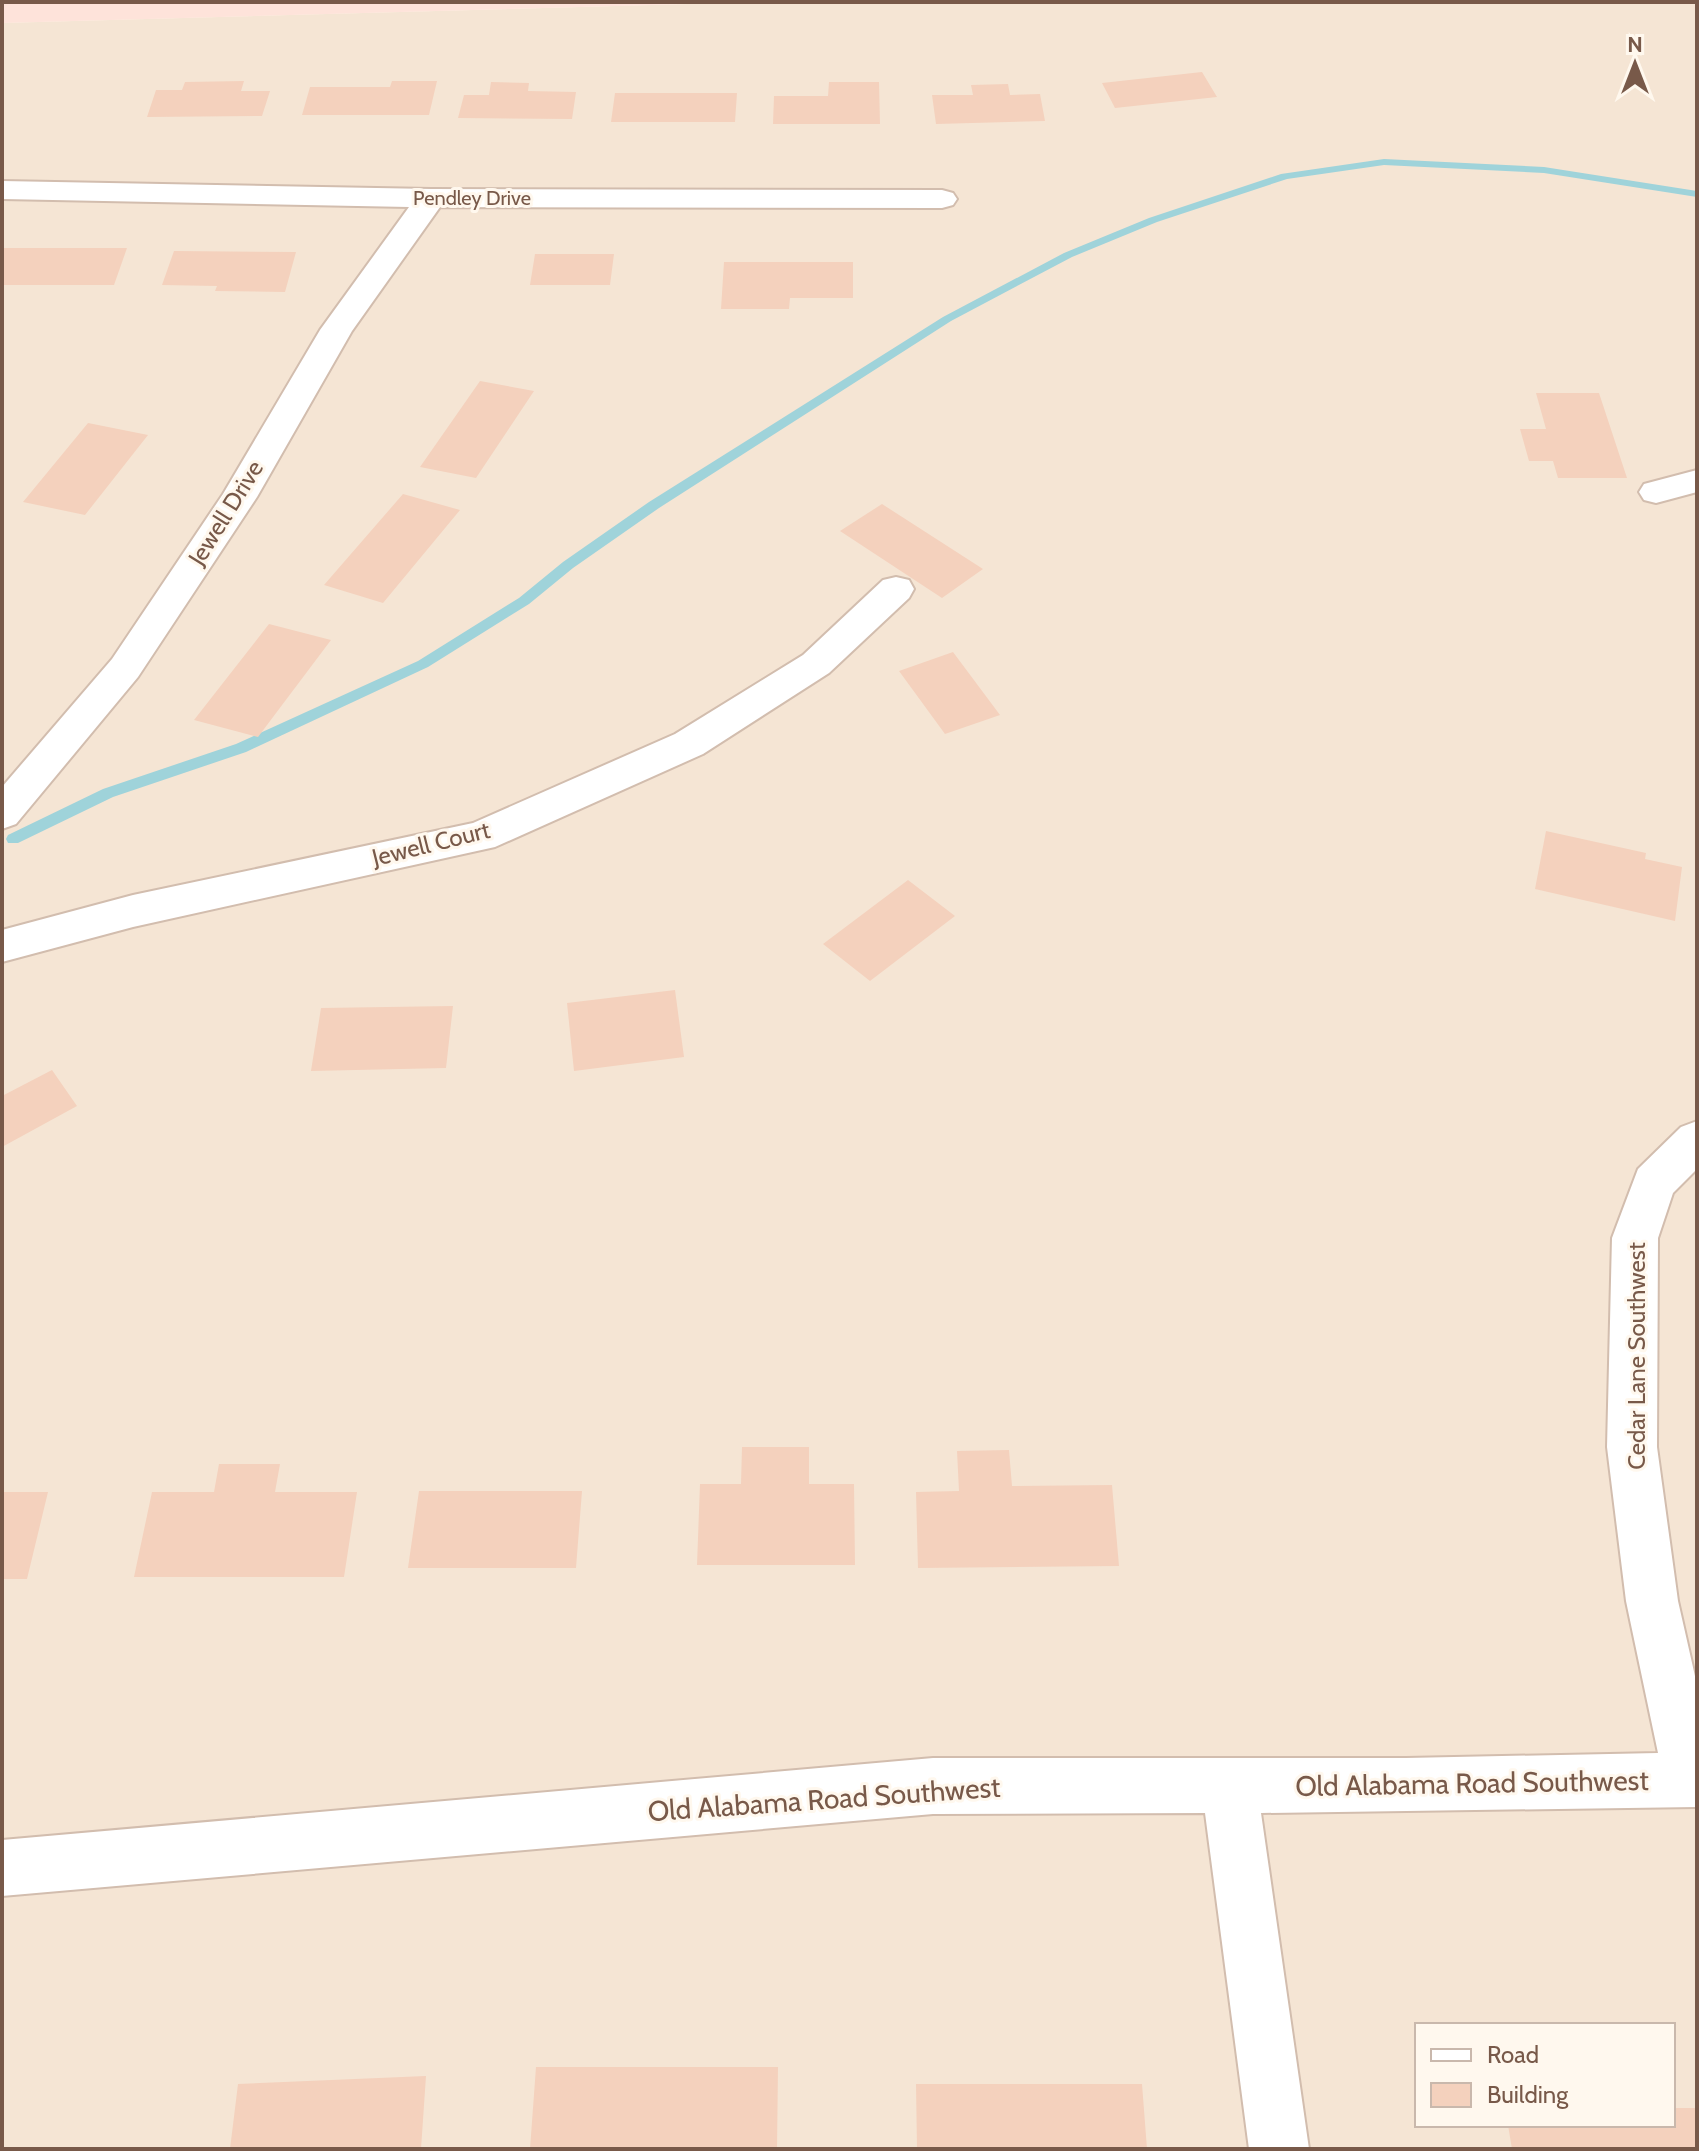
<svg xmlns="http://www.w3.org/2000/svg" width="1699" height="2151" viewBox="0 0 1699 2151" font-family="Cabin,sans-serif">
<rect width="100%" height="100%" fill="#fdf4e6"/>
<path fill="#f5e5d4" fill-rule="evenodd" d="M759,2h938v2147h-1695v-2126zM1417,2025h256v100h-256z"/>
<path fill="#fee3da" d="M2,2h757l-757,21z"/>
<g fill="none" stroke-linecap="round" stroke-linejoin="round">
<path fill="#9fd3da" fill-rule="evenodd" d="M1384,159l160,8 153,24v6l-153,-24 -160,-8 -97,14 -130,43 -85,35 -121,64 -292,187 -86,60 -44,36 -101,63 -182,85 -133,45 -95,46h-10l-2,-4 2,-4 95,-46 133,-45 182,-83 101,-63 44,-36 86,-60 294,-185 121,-64 85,-35 132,-44z"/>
</g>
<path fill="#f4d1bd" d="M1202,72l15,25 -102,11 -13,-25z
M244,81l-3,10h29l-8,25 -115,1 9,-27h26l3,-8z
M392,81h45l-8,34h-127l8,-28h80z
M491,82l38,1 -1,8 48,1 -4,27 -114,-1 6,-23h25z
M829,82h50l1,42h-107l1,-28h54z
M1008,84l2,11 30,-1 5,27 -109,3 -4,-29h41l-2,-10z
M615,93h122l-2,29h-124z
M2,248h125l-13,37h-112z
M174,251l122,1 -11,40 -70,-1 2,-5 -55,-1z
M535,254h79l-4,31h-80z
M724,262h129v36h-63l-1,11h-68z
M480,381l54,10 -58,87 -56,-11z
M1536,393h63l28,85h-69l-5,-17h-24l-9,-32h26z
M88,423l60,12 -63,80 -62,-13z
M403,494l57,16 -77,93 -59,-18z
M882,504l101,65 -41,29 -102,-67z
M269,624l62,16 -73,97 -64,-17z
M953,652l47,63 -55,19 -46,-63z
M1546,831l100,22 -1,6 37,8 -7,54 -140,-32z
M908,880l47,36 -85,65 -47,-37z
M675,990l9,67 -110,14 -7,-68z
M453,1006l-7,62 -135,3 10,-63z
M52,1070l25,36 -75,41v-51z
M742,1447h67v37h45l1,81h-158l3,-81h41z
M1009,1450l3,36 100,-1 7,81 -201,2 -2,-76 43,-1 -2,-40z
M219,1464h61l-5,28h82l-13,85h-210l18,-85h62z
M419,1491h163l-6,77h-168z
M2,1492h46l-21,87h-25z
M536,2067h242l-1,82h-247z
M426,2076l-5,73h-191l8,-65z
M916,2084h226l5,65h-230z
M1673,2108h24v41h-185l-4,-24h165z"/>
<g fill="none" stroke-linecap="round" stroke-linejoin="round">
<defs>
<path id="minor" d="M2,181l429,8 511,1 11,3 4,6 -4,6 -11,3 -502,-1 -88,124 -95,166 -119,180 -122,147 -14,5v-42l110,-128 111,-165 97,-164 89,-123 -407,-8z
M1697,470v22l-41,11 -12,-3 -5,-8 5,-8z
M896,577l13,3 5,9 -5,9 -80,75 -126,81 -208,93 -362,80 -131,35v-32l131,-35 340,-72 202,-89 128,-79 80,-75z
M1697,1121v48l-24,24 -15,45 -1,209 21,154 19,84v122l-436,6 48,336h-60l-44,-336 -272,1 -931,82v-56l931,-82h473l252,-5 -32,-152 -19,-154 5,-209 26,-69 43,-42z"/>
</defs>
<use href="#minor" stroke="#d2bdae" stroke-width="4"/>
<use href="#minor" fill="#fff" fill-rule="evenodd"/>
</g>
<g text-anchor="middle" stroke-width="6" stroke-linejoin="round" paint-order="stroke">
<g font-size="20" fill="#785949" stroke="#fff8ee">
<text x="472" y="205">Pendley Drive</text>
</g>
<g font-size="24" fill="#785949" stroke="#fff8ee">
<text transform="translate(226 513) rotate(-58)" y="8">Jewell Drive</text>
<text transform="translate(431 844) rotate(-14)" y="8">Jewell Court</text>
<text transform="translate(1637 1356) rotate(-90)" y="8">Cedar Lane Southwest</text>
</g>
<g font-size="28" fill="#785949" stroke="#fff8ee">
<text transform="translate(1472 1783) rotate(-1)" y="10">Old Alabama Road Southwest</text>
<text transform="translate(824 1799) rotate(-4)" y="10">Old Alabama Road Southwest</text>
</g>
</g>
<rect width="1699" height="2151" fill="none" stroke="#785949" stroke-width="8"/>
<rect x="1415" y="2023" width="260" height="104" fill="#fff8ee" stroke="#c9b8ac" stroke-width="2"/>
<rect x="1431" y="2049" width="40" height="12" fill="#ffffff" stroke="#c9b8ac" stroke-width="2"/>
<text x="1487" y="2063" font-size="24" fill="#785949">Road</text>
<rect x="1431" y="2083" width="40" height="24" fill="#f4d1bd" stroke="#c9b8ac" stroke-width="2"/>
<text x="1487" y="2103" font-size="24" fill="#785949">Building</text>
<g transform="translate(1635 64)" stroke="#fff8ee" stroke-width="6" paint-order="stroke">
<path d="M0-6L14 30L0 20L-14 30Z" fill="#785949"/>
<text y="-12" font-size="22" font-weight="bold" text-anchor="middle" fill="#785949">N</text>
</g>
</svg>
